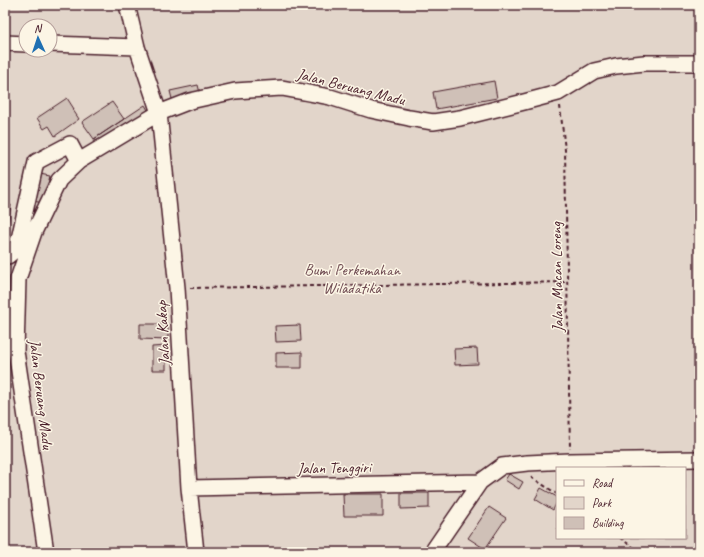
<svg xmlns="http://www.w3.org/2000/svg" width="704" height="557" viewBox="0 0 704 557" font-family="Caveat,sans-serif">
<rect width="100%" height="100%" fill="#fcf5e5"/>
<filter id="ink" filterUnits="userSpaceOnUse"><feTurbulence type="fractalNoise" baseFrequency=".025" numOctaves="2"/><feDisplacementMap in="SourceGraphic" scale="8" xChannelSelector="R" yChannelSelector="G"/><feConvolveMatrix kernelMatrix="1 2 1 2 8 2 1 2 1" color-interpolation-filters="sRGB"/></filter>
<g filter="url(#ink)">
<path fill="#e2d5ca" stroke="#967a7a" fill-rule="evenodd" d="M5,5h694v547h-694zM26,26h24v24h-24zM557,468h128v70h-128z"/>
<path fill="#cfc0b7" stroke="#4a1f2b" d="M494,81l3,17 -61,11 -3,-17z
M198,85l3,12 -28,6 -3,-12z
M67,98l7,11 -1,1 6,9 -24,17 -6,-10 -5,3 -7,-11z
M112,102l12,17 -30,20 -12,-17z
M145,105l4,7 -50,34 -5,-7z
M40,174l10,2 -7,27 -10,-2z
M5,204l6,1 -6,42z
M140,324h28v16l-28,-1z
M300,325l1,16 -25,1 -1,-16z
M166,346v24h-14v-23z
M477,348l1,16 -23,1 -1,-16z
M302,352v16h-26v-15z
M509,474l14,8 -4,7 -14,-9z
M541,488l16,9v5l-4,8 -18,-11z
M401,493h28v15l-28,1z
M343,494h40v22h-39z
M489,507l17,11 -21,31 -17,-11z"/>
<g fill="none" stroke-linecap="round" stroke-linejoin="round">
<defs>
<path id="minor" d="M127,5l10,42 22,66 18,175 12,200 7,64
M5,43l21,1
M50,44l87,3
M5,256h3l6,-5 5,-12 17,-77 34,-18 9,17
M189,488l291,-6
M46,552l-30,-201 2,-72 16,-47 25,-52 20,-19 80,-48 31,-12 45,-10 47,-3 48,9 41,13 38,8 24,4 27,-4 64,-16 34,-9 36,-22 22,-5 28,-3h55
M432,552l48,-70 22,-16 25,-3 43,-2 129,-2"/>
</defs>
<use href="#minor" stroke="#4a1f2b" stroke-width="18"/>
<path stroke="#4a1f2b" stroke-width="2" stroke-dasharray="4 3" stroke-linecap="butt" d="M560,106l5,44 5,299
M190,288l378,-6
M531,477l26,17
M620,538l20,14"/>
<use href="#minor" stroke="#fcf5e5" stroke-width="15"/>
</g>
</g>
<g text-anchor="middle" stroke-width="3" stroke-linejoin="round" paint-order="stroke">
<g font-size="16" fill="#4a1f2b" stroke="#fcf5e5">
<text transform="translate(351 86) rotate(14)" y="6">Jalan Beruang Madu</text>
<text transform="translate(556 277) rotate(-91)" y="6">Jalan Macan Loreng</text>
<text transform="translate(162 333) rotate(-93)" y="6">Jalan Kakap</text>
<text transform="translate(42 394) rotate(83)" y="6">Jalan Beruang Madu</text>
<text transform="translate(334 467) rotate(-1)" y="6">Jalan Tenggiri</text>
</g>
<g font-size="16" fill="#704c53" stroke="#fcf5e5">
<text x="352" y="275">Bumi Perkemahan<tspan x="352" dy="18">Wiladatika</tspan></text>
</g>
</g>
<rect width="704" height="557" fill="none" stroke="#fcf5e5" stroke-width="20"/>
<rect x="10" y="10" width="684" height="537" fill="none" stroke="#4a1f2b" stroke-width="1.5" filter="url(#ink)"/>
<rect x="556" y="467" width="130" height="72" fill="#fcf5e5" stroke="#b59f9b"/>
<rect x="564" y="480" width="20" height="6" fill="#fcf5e5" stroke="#b59f9b"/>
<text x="592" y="487" font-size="12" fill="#4a1f2b">Road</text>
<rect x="564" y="497" width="20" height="12" fill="#e2d5ca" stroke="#b59f9b"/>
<text x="592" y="507" font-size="12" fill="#4a1f2b">Park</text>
<rect x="564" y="517" width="20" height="12" fill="#cfc0b7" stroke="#b59f9b"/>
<text x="592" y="527" font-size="12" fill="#4a1f2b">Building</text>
<g transform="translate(38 38) rotate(357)"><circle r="19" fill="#fcf5e5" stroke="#b59f9b"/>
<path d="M0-3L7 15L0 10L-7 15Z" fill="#1f6fb2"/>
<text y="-6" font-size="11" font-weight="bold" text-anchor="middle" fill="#4a1f2b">N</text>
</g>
</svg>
